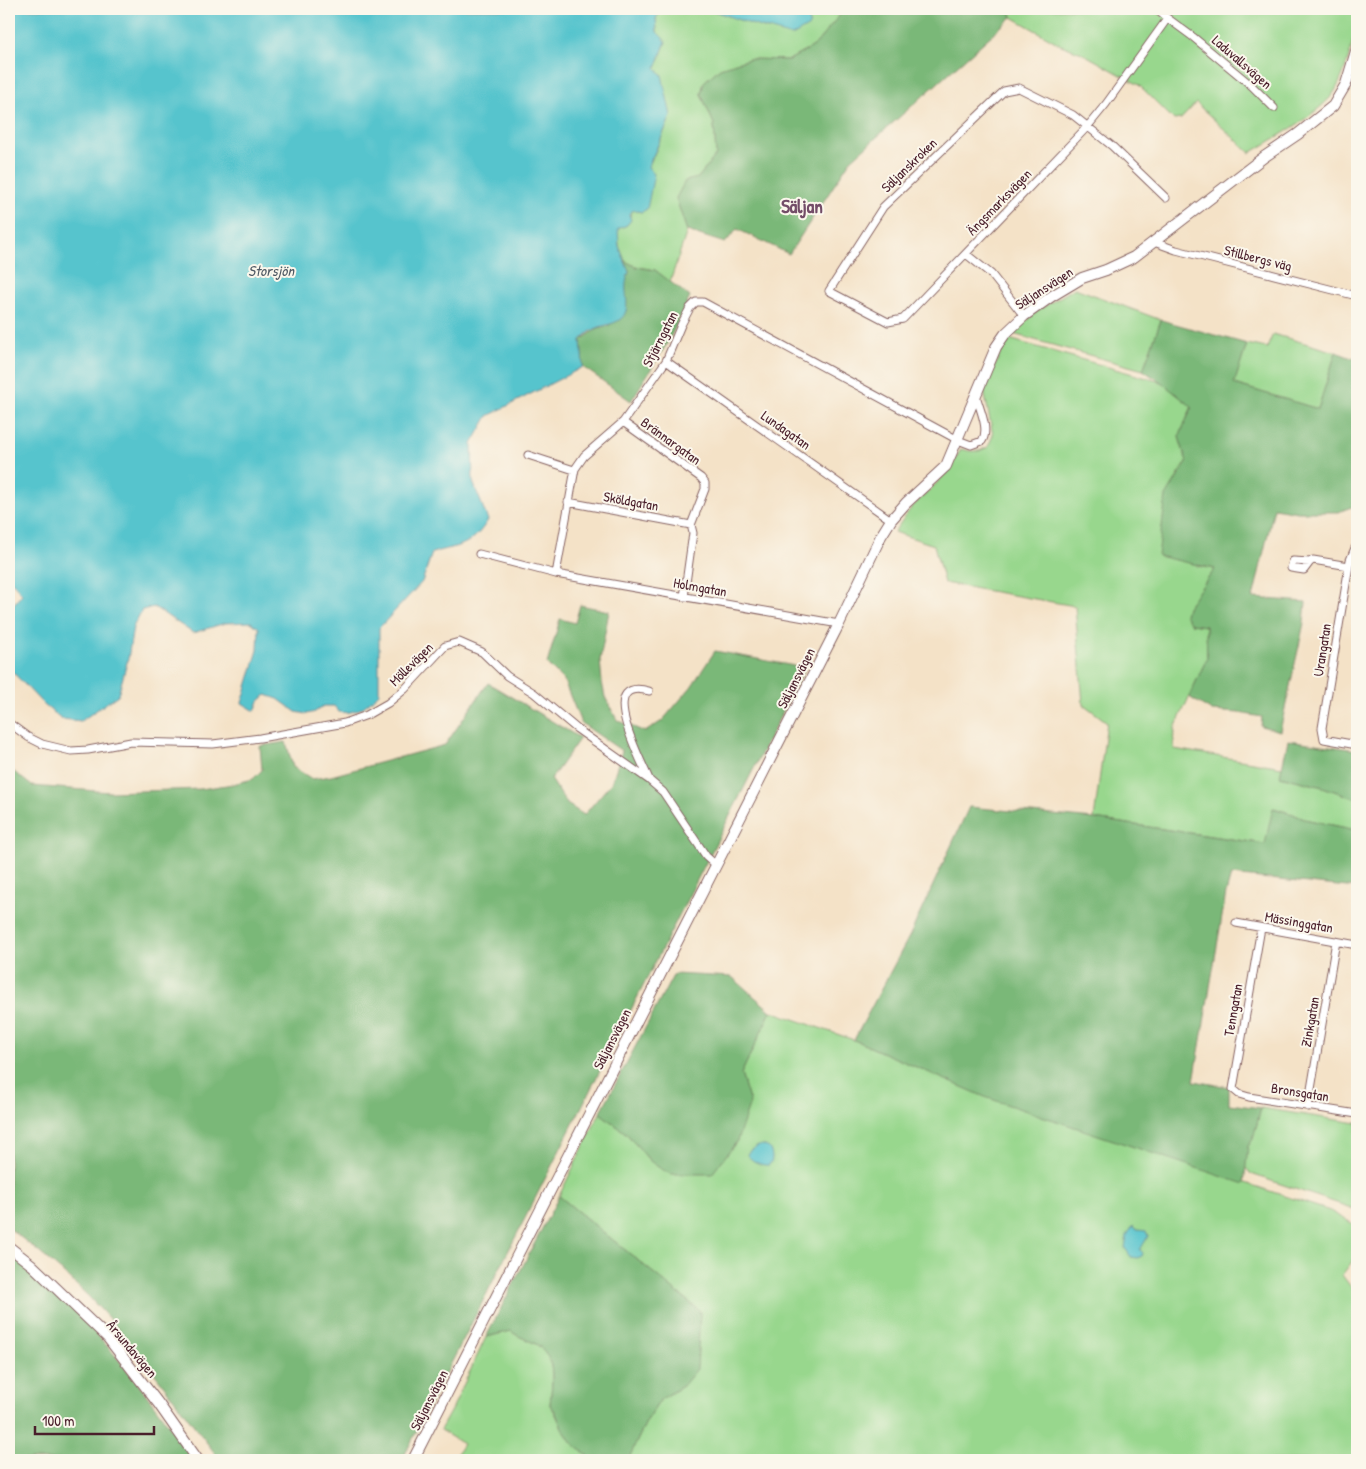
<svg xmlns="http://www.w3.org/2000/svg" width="1366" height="1469" viewBox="0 0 1366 1469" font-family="'Patrick Hand',sans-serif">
<rect width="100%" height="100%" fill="#fbf7ec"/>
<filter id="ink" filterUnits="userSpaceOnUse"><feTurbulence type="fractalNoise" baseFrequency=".02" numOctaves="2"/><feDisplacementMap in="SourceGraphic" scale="10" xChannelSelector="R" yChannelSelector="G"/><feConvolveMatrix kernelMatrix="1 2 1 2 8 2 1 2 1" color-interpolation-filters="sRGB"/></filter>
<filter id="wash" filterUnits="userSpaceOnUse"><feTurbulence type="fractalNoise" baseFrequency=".0096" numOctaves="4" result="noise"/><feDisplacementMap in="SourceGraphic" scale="20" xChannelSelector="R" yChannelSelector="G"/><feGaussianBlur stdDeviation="1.12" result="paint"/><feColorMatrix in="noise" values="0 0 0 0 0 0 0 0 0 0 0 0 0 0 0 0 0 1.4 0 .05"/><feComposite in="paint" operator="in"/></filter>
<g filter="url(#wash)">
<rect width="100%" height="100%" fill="#f4e2c7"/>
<path fill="#98d78d" stroke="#717b5c" d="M663,9h46l42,15 16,5 42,-3 1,-17h35l-31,37 -25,14 -40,-1 -29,9 -16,14 -3,12 13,30 2,31 -18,23 -22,20 11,33 -17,51 -15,-12 -18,-3 -12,-6 -6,-15 -2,-17 10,-4 5,-15 10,2 6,-44 23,-52 -15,-48 10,-27 -9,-9 -1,-15z
M1010,9h347c0,23 -12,73 -28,90 -22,22 -52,38 -79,54l-54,-50 -15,16 -7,1 -35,-35 -57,-32 -21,-8 -49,-28z
M1075,288l86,32 -18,50 -130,-36 24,-23z
M1273,334l63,18 -18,57 -84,-25 13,-40 20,4z
M1009,339l152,43 31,24 -13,31 8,25 -10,15 20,89 18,3 -28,38 -2,8 6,9 15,2 1,32 -32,70 -1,21 108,18 -2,9 43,11 34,12 -1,31 -52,-11 -11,-5 -19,-6 -8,36 -172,-25 13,-97 -24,-18 -8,-98 -131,-23 -10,-38 -40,-13c6,-8 12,-18 19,-26 20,-20 35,-31 48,-57l9,2h9l9,-4 5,-12 -9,-44 20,-46z
M771,1011l83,29 130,56 346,115 27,15v29l-15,20 15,20v154l-3,11h-726l18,-38 15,-23 22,-13 17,-75 -141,-115 41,-83 27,21 23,27 100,-58 -9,-29z
M1261,1108l96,15v87l-106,-36 -6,-7 3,-21 5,-7z
M511,1331c7,6 13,7 21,11 26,12 20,39 18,63 6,7 8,16 13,24 8,13 19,22 30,31h-140l10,-16 -23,-14 15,-27 31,-66z"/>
<path fill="#7ab878" stroke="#626c52" d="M845,9h165l2,8 -162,144 -61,93 -52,-25 -12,14 -38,-12 -11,-33 9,-17 13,-3 18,-23 -2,-31 -13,-30 3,-12 16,-14 29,-9 40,1 25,-14z
M625,261l12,6 18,3 35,27 -22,45 -37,59 -48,-34 -2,-27 17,-12 10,-2 18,-15 -1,-30 4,-9z
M1161,320l86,24 -13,40 84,25 18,-57 21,8v145l-19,7h-40l-24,-4 -21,90 53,4 -2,21 -24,108 -19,-5 1,-9 -23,-4 -27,-2 -23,-14 18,-39 -1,-32 -15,-2 -6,-9 2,-8 28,-38 -57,-13 8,-60 21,-34 -8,-25 13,-30 -31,-25 -18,-12z
M580,605l29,6 -9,49 2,22 3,15 12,23 28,12 17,-11 29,-34 24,-36 90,17 -403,792h-182c-42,-55 -82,-112 -130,-162 -25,-25 -53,-48 -81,-70v-460l23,18 78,6 91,-3 32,-5 20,-5 9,-9 -2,-24 26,-4 7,25 19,12 19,-3 114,-31 43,-62 92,55 -29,41 16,25 17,11 28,-33 10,-31 -41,-28 -17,-42 -17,-17 13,-45 15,4z
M1288,740l69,10v49l-34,-12 -43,-11z
M969,807l125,12 171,25 8,-36 20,6 11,5 52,11 1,-2v60l-126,-13 -5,18 -32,188 35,6v17l32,4 -8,31 -5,7 -4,38 -259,-87 -131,-57 56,-105z
M674,974l58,3 39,34 -30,63 9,29 -13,38 -25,33h-41l-10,-5 -11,-8 -23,-27 -27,-21z
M559,1196l141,115 -3,58 -14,17 -22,13 -15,23 -18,38h-35l-21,-17 -10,-15 -7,-17 -5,-6c2,-24 8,-51 -18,-63 -8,-4 -14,-5 -21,-11l-25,6z
M9,1254c74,52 133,133 185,206h-185v-36l8,-8 -8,-10z"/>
<path fill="#57c4cd" stroke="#50727c" d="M9,9h654l-7,9 1,14 9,9 -10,27 6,7 9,41 -23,51 6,7 -7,35 -5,3 -10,-2 -3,4 2,6 -4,5 -9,4 1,17 10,26c-7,16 0,26 -3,39 -4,13 -19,13 -29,17 -7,3 -11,7 -16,12l2,27 -95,49 -16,28 1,38 15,38c-16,27 -29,25 -56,33l-10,29 -43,46v65c-11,12 -23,22 -40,19l-5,-6h-11l-8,6 -8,2 -11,-2 -18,-13 -12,-4 -7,6 -4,10 -13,-8 16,-53 1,-22 -8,-6 -26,1 -32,10 -39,-26 -12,3 -9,17 -5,32 -10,36 -37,26 -19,-2 -18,-14 -35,-37v-58l13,-16 -10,-13 -3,-1z
M709,9h101l-1,17 -17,10 -41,-12z
M763,1145l6,3c3,5 5,12 0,17 -8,1 -17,-4 -22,-10 1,-5 10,-9 16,-10z
M1133,1226l4,4 9,1 2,5 -8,14 3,3 -1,3 -5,2 -6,-1 -6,-9 2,-13z"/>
</g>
<g filter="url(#ink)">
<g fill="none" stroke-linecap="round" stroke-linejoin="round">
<defs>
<path id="street" d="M1155,9l38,28 59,49 22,22
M1166,198l-54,-52 -39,-31 -54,-27 -15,3 -121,116 -54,84 59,31 15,-3 185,-193 18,-22 61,-85
M1154,242l22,8 181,46
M966,254l25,20 33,42
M666,361l225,159
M623,422l78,56 4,5v6l-14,36 2,8 -9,64
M528,455l46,15
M568,502l123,23
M1357,547l-2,1 -5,12 -28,168 2,11 33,6
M479,554l77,20 19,-105 9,-13 39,-34 43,-61 15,-36 9,-17 6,-6h7l255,138 13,5 11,-4c8,-12 -3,-33 -6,-46
M1310,562l-6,8 -13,-2 2,-7 17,1 3,-2 36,6
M556,574l283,50
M9,723l19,14 14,7 29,7 17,-1 43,-8 82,2 47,-6 85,-15 22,-8 21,-12 17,-14 40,-43 14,-4 23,10 25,24 27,17 43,36 72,51 14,12 43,64 10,9
M649,779c-8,-19 -54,-103 0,-88
M1236,923l121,22
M1261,928l-28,161 6,5 10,3 108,17
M1308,1107l28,-166"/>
<path id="secondary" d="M9,1247l23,18 76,73 50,65 40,57
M413,1460l426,-836 42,-88 10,-16 15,-17 40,-37 50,-119 9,-13 19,-18 28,-20 30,-18 24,-8 28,-13 130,-100 34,-23 35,-28 13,-22 11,-36"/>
</defs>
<use href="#street" stroke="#866362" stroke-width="9"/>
<use href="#secondary" stroke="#866362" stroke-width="12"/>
<use href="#street" stroke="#fff" stroke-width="7"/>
<use href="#secondary" stroke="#fff" stroke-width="10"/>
</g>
</g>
<g text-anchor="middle" stroke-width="4" stroke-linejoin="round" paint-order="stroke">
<g font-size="14" fill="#4a1f2b" stroke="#fbf7ec">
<text transform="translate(1242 62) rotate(41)" y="5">Laduvallsvägen</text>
<text transform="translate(909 165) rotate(-44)" y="5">Säljanskroken</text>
<text transform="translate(999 202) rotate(-46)" y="5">Ängsmarksvägen</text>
<text transform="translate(1258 258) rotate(14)" y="5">Stillbergs väg</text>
<text transform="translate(1044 288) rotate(-33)" y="5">Säljansvägen</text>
<text transform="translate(660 339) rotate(-63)" y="5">Stjärngatan</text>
<text transform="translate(786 430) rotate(35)" y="5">Lundagatan</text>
<text transform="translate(671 441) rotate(36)" y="5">Brännargatan</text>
<text transform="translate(631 501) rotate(10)" y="5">Sköldgatan</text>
<text transform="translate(700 587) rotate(10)" y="5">Holmgatan</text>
<text transform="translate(1322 650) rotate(-81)" y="5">Urangatan</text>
<text transform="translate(411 664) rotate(-45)" y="5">Möllevägen</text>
<text transform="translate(796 678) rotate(-63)" y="5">Säljansvägen</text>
<text transform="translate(1299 922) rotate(10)" y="5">Mässinggatan</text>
<text transform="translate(1233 1010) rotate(-80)" y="5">Tenngatan</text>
<text transform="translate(1310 1022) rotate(-80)" y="5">Zinkgatan</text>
<text transform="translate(612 1039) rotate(-63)" y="5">Säljansvägen</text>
<text transform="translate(1300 1092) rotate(9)" y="5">Bronsgatan</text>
<text transform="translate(132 1349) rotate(50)" y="5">Årsundavägen</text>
<text transform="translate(429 1400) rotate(-63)" y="5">Säljansvägen</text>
</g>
<g font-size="15" font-style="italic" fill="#4f5964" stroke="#fbf7ec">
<text x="271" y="276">Storsjön</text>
</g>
<g font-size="19" font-weight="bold" fill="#734d68" stroke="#fbf7ec">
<text x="802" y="213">Säljan</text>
</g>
</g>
<rect width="1366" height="1469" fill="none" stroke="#fbf7ec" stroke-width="30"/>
<path d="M35 1426v8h119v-8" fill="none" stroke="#4a1f2b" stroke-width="2.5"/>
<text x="42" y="1426" font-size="15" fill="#4a1f2b" stroke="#fbf7ec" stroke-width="4" paint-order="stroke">100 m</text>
</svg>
